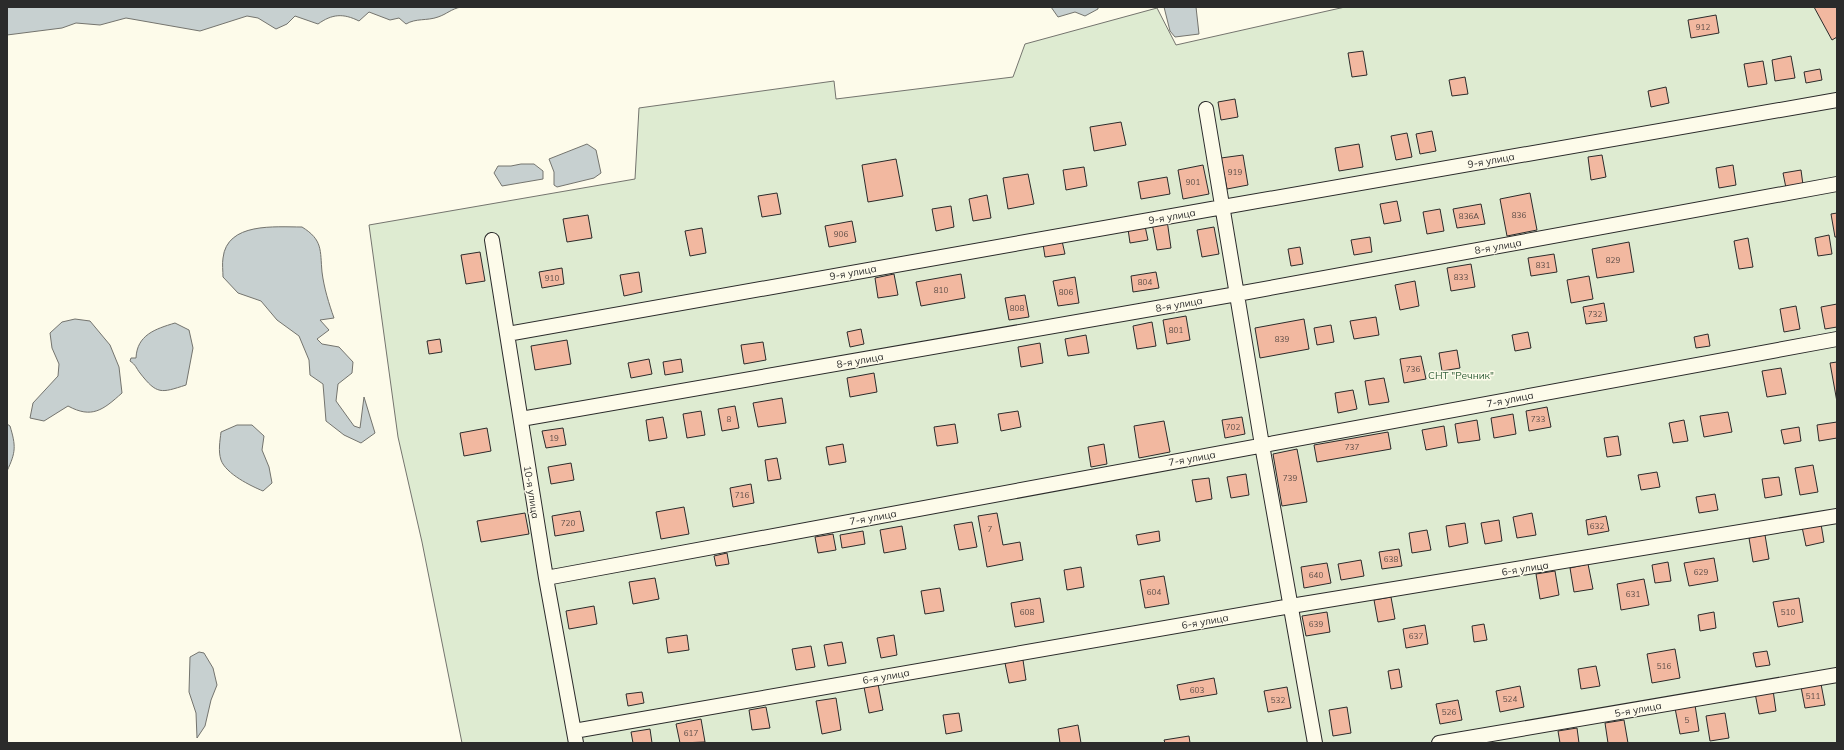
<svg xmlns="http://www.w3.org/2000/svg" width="1844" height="750" viewBox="0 0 1844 750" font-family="Mulish,sans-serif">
<rect width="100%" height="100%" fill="#fdfbea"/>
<path fill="#deebd1" stroke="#74746e" d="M1345,7h492v736h-1375l-40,-201 -24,-105 -29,-212 266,-46 4,-71 195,-27 2,18 177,-22 12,-33 132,-36 19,37z"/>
<path fill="#c7d0d0" stroke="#74746e" d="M7,7h454c-10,2 -14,7 -23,10 -11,4 -22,1 -32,7l-7,-6 -9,2 -21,-8 -10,9c-16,-8 -27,-7 -41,3l-23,-8 -8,8 -11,5 -18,-11 -11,-2 -47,15 -74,-13 -26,7 -24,-2 -14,5 -55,7z
M1051,7h47v2l-13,7 -10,-4 -17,5z
M1164,7h32l3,27 -24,3 -5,-6z
M587,144l9,6 5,23 -7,5 -37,9 -3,-2v-13l-5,-13z
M521,164h13l9,7v8l-41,7 -8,-13 4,-7h13z
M302,227c21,13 18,23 20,45 2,16 7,32 12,46l-14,2 9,10 -12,9 5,5 17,3 14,15 -1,11 -14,11 -2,17 18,25 6,2 4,-31 11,36 -14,10 -17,-8 -18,-14 -3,-37 -13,-9 -1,-15 -10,-24 -22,-16 -16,-19 -23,-8 -15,-16c0,-6 -1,-13 0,-19 4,-36 52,-31 79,-31z
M75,319l15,2 20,24 9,22 3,26c-19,17 -30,26 -54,13l-24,15 -14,-3 3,-15 25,-27 1,-12 -7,-16 -2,-15 12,-11z
M175,323l14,7 4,18 -7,37c-25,8 -29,10 -46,-12 -4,-5 -4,-8 -10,-12l1,-3h5c1,-23 19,-29 39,-35z
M7,424l3,2c6,20 6,26 -3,45z
M237,425h15l12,11 -2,14 7,17 3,16 -9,8c-12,-5 -37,-17 -42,-31 -3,-9 -1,-19 0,-28z
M199,652l5,1 9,15 4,17 -6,15 -6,26 -8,12 -1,-25 -7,-21 1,-35z"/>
<path fill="#f2b8a0" stroke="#2b2b2b" d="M1814,7h23v30l-5,3z
M1716,15l3,18 -28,5 -3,-18z
M1363,51l4,24 -15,2 -4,-24z
M1791,56l4,22 -20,3 -3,-21z
M1763,61l4,23 -19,3 -4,-23z
M1820,69l2,11 -16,3 -2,-11z
M1465,77l3,17 -16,2 -3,-16z
M1666,87l3,16 -18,4 -3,-16z
M1235,99l3,18 -17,3 -3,-18z
M1121,122l5,23 -32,6 -4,-24z
M1432,131l4,20 -16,3 -4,-20z
M1407,133l5,24 -16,3 -5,-24z
M1359,144l4,23 -24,4 -4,-23z
M1243,155l5,30 -21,4 -6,-31z
M1602,155l4,22 -15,3 -3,-23z
M896,159l7,37 -35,6 -6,-37z
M1203,165l6,29 -26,5 -5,-29z
M1733,165l3,20 -17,3 -3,-20z
M1084,167l3,19 -21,4 -3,-20z
M1801,170l2,15 -17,3 -3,-15z
M1028,174l6,30 -26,5 -5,-31z
M1167,177l3,17 -29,5 -3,-17z
M777,193l4,21 -19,3 -4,-21z
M1530,193l7,37 -30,6 -7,-37z
M987,195l4,23 -18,3 -4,-22z
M1397,201l4,20 -17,3 -4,-20z
M1481,204l4,20 -28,4 -4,-19z
M951,206l3,21 -18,4 -4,-22z
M1440,209l4,22 -17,3 -4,-22z
M1837,213v24h-2l-4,-23z
M588,215l4,23 -25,4 -4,-23z
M1167,220l4,28 -14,2 -5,-27z
M852,221l4,21 -27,5 -4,-21z
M1145,226l3,14 -18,3 -2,-14z
M1214,227l5,27 -17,3 -5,-27z
M702,228l4,25 -16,3 -5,-25z
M1829,235l3,19 -14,2 -3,-18z
M1370,237l2,15 -18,3 -3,-15z
M1748,238l5,29 -14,2 -5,-28z
M1062,241l3,13 -20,3 -2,-13z
M1629,242l5,30 -37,6 -5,-29z
M1300,247l3,17 -12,2 -3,-17z
M480,252l5,29 -19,3 -5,-29z
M1554,254l3,18 -26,4 -3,-18z
M1471,264l4,23 -24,4 -4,-23z
M562,268l2,16 -22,4 -3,-16z
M639,272l3,20 -18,4 -4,-21z
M1156,272l3,16 -26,4 -2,-16z
M894,274l4,21 -20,3 -3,-20z
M961,274l4,24 -44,8 -5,-24z
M1589,276l4,23 -22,4 -4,-23z
M1075,277l4,26 -21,3 -5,-25z
M1415,281l4,25 -19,4 -5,-25z
M1025,295l4,22 -20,3 -4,-22z
M1604,303l3,18 -21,3 -3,-17z
M1837,304v23l-12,2 -4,-22z
M1796,306l4,23 -16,3 -4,-23z
M1186,316l4,24 -23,4 -4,-24z
M1376,317l3,18 -25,4 -4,-18z
M1304,319l5,30 -49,9 -5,-30z
M1152,322l4,24 -19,3 -4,-23z
M1331,325l3,17 -17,3 -3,-17z
M861,329l3,15 -14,3 -3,-15z
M1528,332l3,16 -16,3 -3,-16z
M1708,334l2,12 -14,2 -2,-11z
M1086,335l3,18 -21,3 -3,-17z
M440,339l2,13 -13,2 -2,-13z
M567,340l4,24 -36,6 -4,-24z
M763,342l3,18 -22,4 -3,-19z
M1040,343l3,20 -22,4 -3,-20z
M1457,350l3,18 -18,3 -3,-18z
M1421,356l5,23 -22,4 -4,-24z
M649,359l3,15 -21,4 -3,-15z
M681,359l2,13 -18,3 -2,-13z
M1837,362v40l-7,-39z
M1781,368l5,26 -19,3 -5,-26z
M874,373l3,19 -27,5 -3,-19z
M1384,378l5,24 -20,3 -4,-24z
M1353,390l4,19 -19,4 -3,-20z
M782,398l4,25 -28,4 -5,-24z
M735,406l4,22 -17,3 -4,-22z
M1547,407l4,20 -22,4 -3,-20z
M701,411l4,24 -18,3 -4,-24z
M1018,411l3,16 -20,4 -3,-17z
M1728,412l4,20 -28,5 -4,-21z
M1513,414l3,20 -22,4 -3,-20z
M663,417l4,21 -18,3 -3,-21z
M1242,417l3,17 -20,4 -3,-18z
M1477,420l3,20 -22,3 -3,-19z
M1684,420l4,21 -15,2 -4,-20z
M1164,421l6,31 -31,6 -5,-32z
M1837,422v16l-18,3 -2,-16z
M955,424l3,19 -21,3 -3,-19z
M1444,426l3,20 -21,4 -4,-20z
M1799,427l2,14 -17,3 -3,-14z
M487,428l4,23 -27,5 -4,-23z
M563,428l3,17 -20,3 -4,-17z
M1388,432l3,17 -74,13 -3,-17z
M1618,436l3,19 -14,2 -3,-19z
M843,444l3,18 -17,3 -3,-18z
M1104,444l3,20 -16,3 -3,-20z
M1297,449l10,53 -25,4 -9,-52z
M777,458l4,21 -13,2 -3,-21z
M571,463l3,17 -23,4 -3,-17z
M1813,465l5,27 -18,3 -5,-27z
M1657,472l3,15 -19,3 -3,-15z
M1246,474l3,21 -18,3 -4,-21z
M1779,477l3,18 -17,3 -3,-19z
M1209,478l3,21 -16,3 -4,-22z
M751,484l3,19 -21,4 -3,-19z
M1715,494l3,16 -19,3 -3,-16z
M684,507l5,27 -28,5 -5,-27z
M580,511l4,20 -29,5 -3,-20z
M525,513l4,21 -48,8 -4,-21z
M997,513l6,32 17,-3 3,18 -36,7 -9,-51z
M1532,513l4,22 -19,3 -4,-21z
M1606,516l3,15 -21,4 -2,-15z
M1499,520l3,21 -17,3 -4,-21z
M972,522l5,25 -18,3 -5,-25z
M1465,523l3,20 -19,4 -3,-21z
M1821,524l3,18 -18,4 -4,-19z
M902,526l4,23 -22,4 -4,-23z
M1427,530l4,20 -19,3 -3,-20z
M863,531l2,13 -23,4 -2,-13z
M1159,531l1,10 -22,4 -2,-10z
M833,534l3,16 -18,3 -3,-16z
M1765,535l4,24 -16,3 -4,-24z
M1399,549l3,17 -20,3 -3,-17z
M727,553l2,11 -13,2 -2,-10z
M1714,558l4,23 -29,5 -5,-23z
M1361,560l3,16 -23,4 -3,-16z
M1668,562l3,19 -16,2 -3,-18z
M1327,563l4,20 -27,5 -3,-21z
M1588,564l5,25 -19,3 -4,-24z
M1081,567l3,20 -17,3 -3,-20z
M1555,571l4,24 -19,4 -4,-25z
M1164,576l5,28 -24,4 -5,-28z
M655,578l4,21 -26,5 -4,-22z
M1644,579l5,26 -28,5 -4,-26z
M940,588l4,23 -19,3 -4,-23z
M1391,597l4,22 -17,3 -4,-22z
M1040,598l4,24 -29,5 -4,-24z
M1799,598l4,24 -25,5 -5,-25z
M594,606l3,18 -28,5 -3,-18z
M1327,612l3,20 -24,4 -4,-20z
M1714,612l2,16 -16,3 -2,-16z
M1484,624l3,16 -13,2 -2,-16z
M1425,625l3,19 -22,4 -3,-19z
M687,635l2,15 -21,3 -2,-15z
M894,635l3,20 -16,3 -4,-20z
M842,642l4,21 -18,3 -4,-21z
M811,646l4,21 -19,3 -4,-21z
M1675,649l5,29 -28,5 -5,-29z
M1767,651l3,14 -14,2 -3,-14z
M1023,660l3,20 -17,3 -4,-20z
M1596,666l4,20 -19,3 -3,-20z
M1399,669l3,18 -11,2 -3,-18z
M1214,678l3,16 -37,6 -3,-15z
M878,684l5,26 -14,3 -5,-26z
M1821,684l4,21 -20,3 -4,-21z
M1520,686l4,21 -24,5 -4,-21z
M1287,687l4,21 -23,4 -4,-21z
M1773,690l3,21 -17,3 -4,-21z
M642,692l2,11 -16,3 -2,-12z
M836,698l5,32 -19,4 -6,-33z
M1458,700l4,20 -22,4 -4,-20z
M1695,705l4,26 -19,3 -5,-26z
M766,707l4,21 -18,2 -3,-20z
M1347,707l4,26 -18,3 -4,-26z
M959,713l3,18 -16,3 -3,-19z
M1725,713l4,25 -19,3 -4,-25z
M701,719l4,23 -25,1 -4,-19z
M1624,720l4,23h-20l-3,-20z
M1078,725l3,18h-21l-2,-14z
M1577,728l2,15h-19l-2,-12z
M650,729l2,14h-19l-2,-11z
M1189,736l1,7h-25l-1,-3z"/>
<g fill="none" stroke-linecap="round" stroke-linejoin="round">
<defs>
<path id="minor" d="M1206,109l56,336 53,298
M492,240l54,338 30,165
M507,334l716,-127 614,-107
M521,419l716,-125 600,-110
M546,578l1291,-239
M574,731l717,-125 546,-90
M1439,743l398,-68"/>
</defs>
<use href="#minor" stroke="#2b2b2b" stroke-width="16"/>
<use href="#minor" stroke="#fdfbea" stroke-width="14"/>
</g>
<g text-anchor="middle" stroke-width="3" stroke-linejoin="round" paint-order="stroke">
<g font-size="8" fill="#5d4e48">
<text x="1703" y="30">912</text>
<text x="1235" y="175">919</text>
<text x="1193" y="185">901</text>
<text x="1519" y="218">836</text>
<text x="1469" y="219">836А</text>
<text x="841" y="237">906</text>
<text x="1613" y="263">829</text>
<text x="1543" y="268">831</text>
<text x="1461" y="280">833</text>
<text x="552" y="281">910</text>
<text x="1145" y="285">804</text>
<text x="941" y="293">810</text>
<text x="1066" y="295">806</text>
<text x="1017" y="311">808</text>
<text x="1595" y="317">732</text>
<text x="1176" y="333">801</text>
<text x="1282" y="342">839</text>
<text x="1413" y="372">736</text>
<text x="729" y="422">8</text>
<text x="1538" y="422">733</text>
<text x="1233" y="430">702</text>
<text x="554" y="441">19</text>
<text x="1352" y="450">737</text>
<text x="1290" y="481">739</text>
<text x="742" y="498">716</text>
<text x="568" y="526">720</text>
<text x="1597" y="529">632</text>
<text x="990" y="532">7</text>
<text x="1391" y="562">638</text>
<text x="1701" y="575">629</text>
<text x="1316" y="578">640</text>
<text x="1154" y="595">604</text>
<text x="1633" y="597">631</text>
<text x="1027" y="615">608</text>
<text x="1788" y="615">510</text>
<text x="1316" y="627">639</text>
<text x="1416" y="639">637</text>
<text x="1664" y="669">516</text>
<text x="1197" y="693">603</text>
<text x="1813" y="699">511</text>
<text x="1510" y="702">524</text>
<text x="1278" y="703">532</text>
<text x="1449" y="715">526</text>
<text x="1687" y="723">5</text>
<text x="691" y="736">617</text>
</g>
<g font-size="10" fill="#2b2b2b" stroke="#fdfbea">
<text transform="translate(1491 160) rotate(-10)" y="4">9-я улица</text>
<text transform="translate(1172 216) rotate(-10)" y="4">9-я улица</text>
<text transform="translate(1498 246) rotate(-10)" y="4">8-я улица</text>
<text transform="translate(853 272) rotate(-10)" y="4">9-я улица</text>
<text transform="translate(1179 304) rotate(-10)" y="4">8-я улица</text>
<text transform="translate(860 360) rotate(-10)" y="4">8-я улица</text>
<text transform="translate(1510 399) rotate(-11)" y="4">7-я улица</text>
<text transform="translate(1192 458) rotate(-10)" y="4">7-я улица</text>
<text transform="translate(532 492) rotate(81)" y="4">10-я улица</text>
<text transform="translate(873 517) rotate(-10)" y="4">7-я улица</text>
<text transform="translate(1525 568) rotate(-9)" y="4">6-я улица</text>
<text transform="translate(1205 621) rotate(-10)" y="4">6-я улица</text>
<text transform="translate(886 676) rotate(-10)" y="4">6-я улица</text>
<text transform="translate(1638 709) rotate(-10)" y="4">5-я улица</text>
</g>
<g font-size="10" fill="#34623c" stroke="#fdfbea">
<text x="1461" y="379">СНТ "Речник"</text>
</g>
</g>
<rect width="1844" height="750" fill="none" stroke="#2b2b2b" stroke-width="16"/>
</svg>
